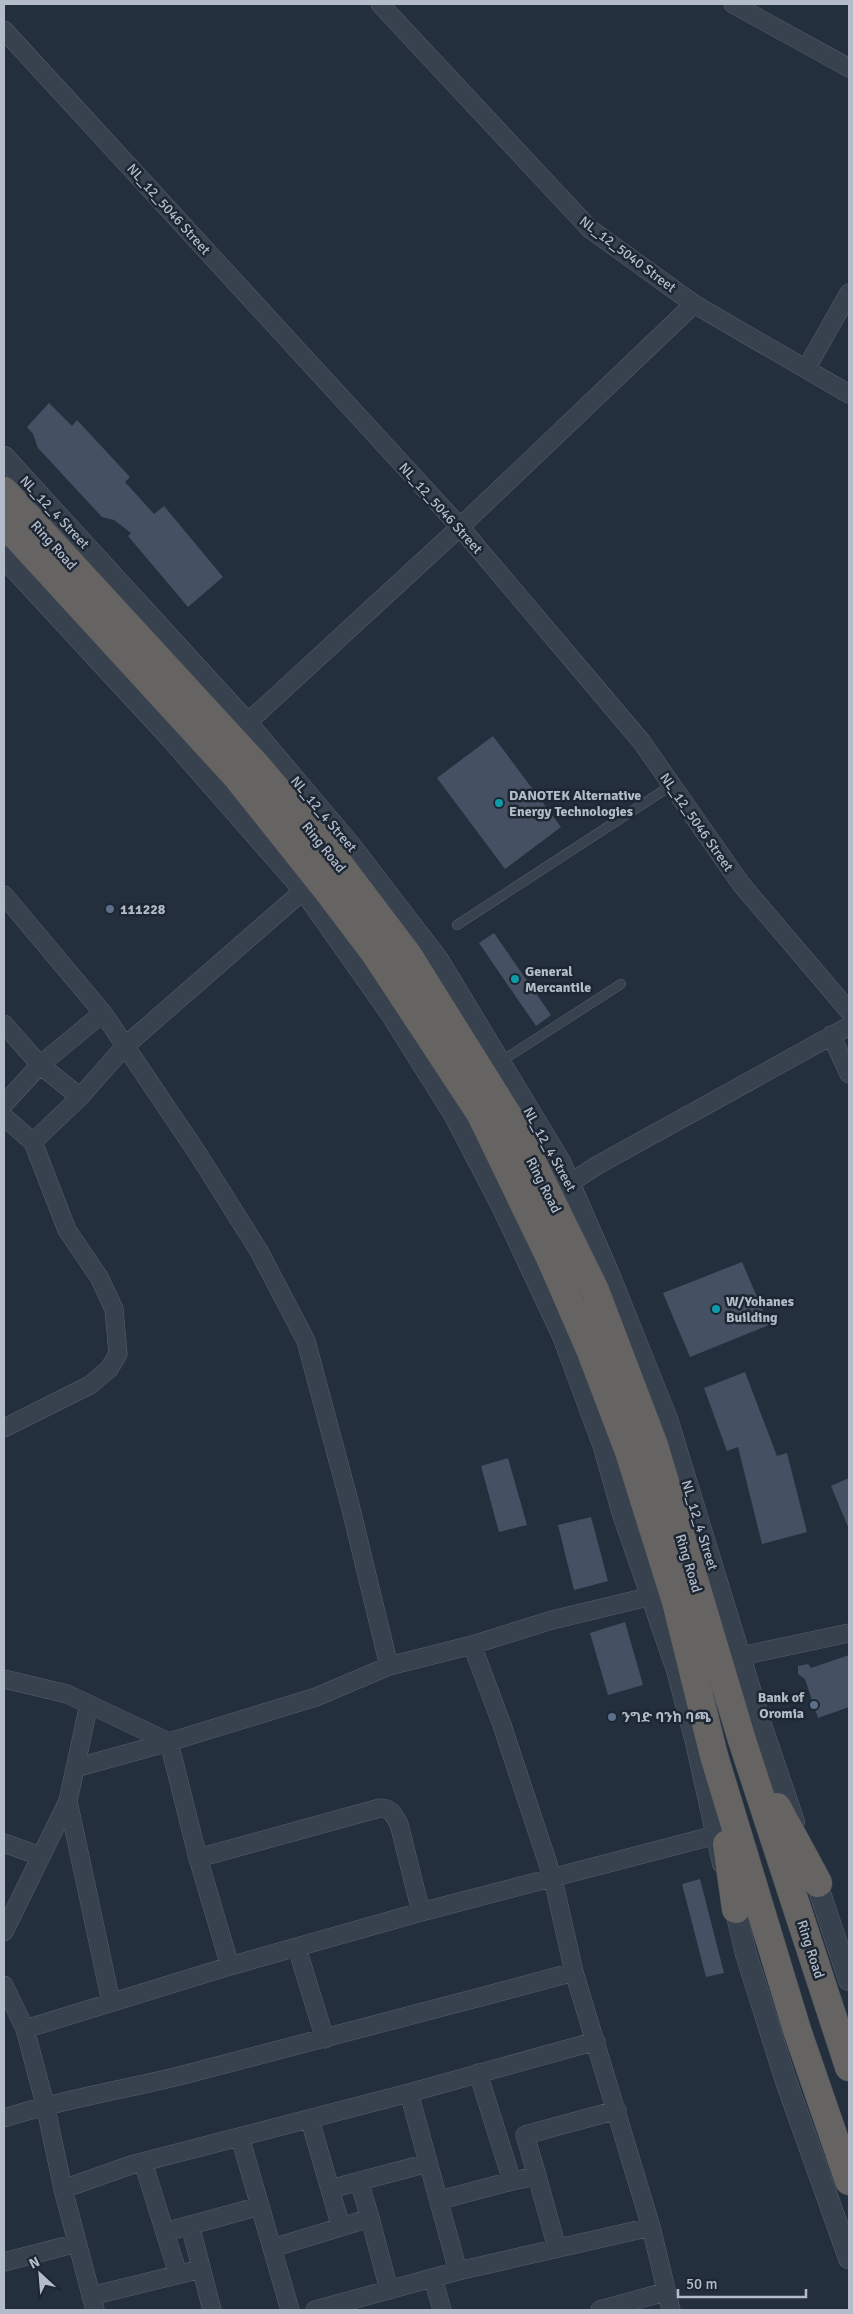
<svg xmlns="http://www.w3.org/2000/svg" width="853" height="2314" viewBox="0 0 853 2314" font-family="Signika,'Noto Sans Ethiopic',sans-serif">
<rect width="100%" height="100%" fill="#242f3e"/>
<path fill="#455162" d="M49,403l23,23 5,-6 53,57 -5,5 29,32 10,-8 59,71 -35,30 -60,-71 3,-3 -17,-13 -12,-3 -64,-69 -5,-14 -6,-7z
M493,736l68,91 -56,42 -68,-91z
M494,933l57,82 -15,11 -57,-83z
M742,1262l27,63 -79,32 -27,-64z
M745,1372l32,84 10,-3 20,79 -45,12 -24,-97 -11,4 -23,-63z
M508,1458l19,67 -28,7 -18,-66z
M849,1478v51l-18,-43z
M591,1517l17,64 -34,9 -16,-65z
M625,1622l18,63 -35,10 -18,-62z
M849,1655v52l-31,11 -13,-39 -7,-5v-8l10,-2 3,4z
M700,1879l24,94 -18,4 -24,-93z"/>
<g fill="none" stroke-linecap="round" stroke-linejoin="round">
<defs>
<path id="service" d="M457,925l215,-140
M500,1062l121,-78"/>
<path id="minor" d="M380,4l210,225 104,75 155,90
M733,4l116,64
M4,30l456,497 181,214 100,143 108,127
M806,369l43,-76
M247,723l213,-196 234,-223
M4,895l99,118 95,141 61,97 47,90 44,164 39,161 83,-21 80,-25 100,-24
M4,1024l36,41 40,32
M831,1035l18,39
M4,1104l36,-39 63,-52
M4,1117l29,25 34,88 32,47 15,32 4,45 -9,15 -19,16 -86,43
M33,1142l47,-45 45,-51 179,-156
M570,1183l26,-17 253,-140
M472,1645l30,80 51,154 21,93 77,255 20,83
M741,1656l108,-23
M4,1679l63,15 102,48 29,116 182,-50c11,0 14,7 19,16l22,88
M75,1768l94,-26 147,-45 73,-31
M68,1801l43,201
M4,1843l36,13
M198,1858l32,108
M4,1932l64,-131 21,-97
M297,1948l28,91
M4,1985l21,44
M478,2073l34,108 25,-5 20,72
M409,2093l49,178
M4,2118c59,-19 119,-28 179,-43 131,-34 261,-68 391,-103
M310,2120l31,107 29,-9 19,72
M240,2137l50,173
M143,2162l35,112
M537,2176l-12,-41 92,-25
M359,2181l11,37
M63,2189l68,-24 278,-72 187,-52
M330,2189l98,-26
M440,2200l72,-19
M190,2225l22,85
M165,2232l95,-26
M272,2248l69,-21
M4,2262l73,-19
M433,2278l9,32
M91,2296l110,-27
M95,2310l-32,-121 -18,-85 -20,-75 205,-63 191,-54 295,-77
M315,2310l143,-39 193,-44
M600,2310l65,-18"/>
<path id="tertiary" d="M4,457l243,266 102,121 89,116 122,202 48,110 59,147 92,300 35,103
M4,557l167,181 133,152 86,122 64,102 49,94 60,128 41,111 19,67 54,156 19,72 27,121
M812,1869l37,111
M732,1895l14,59 40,127 63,177"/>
<path id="trunk" d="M4,491l253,275 73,86 78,103 106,170 81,165 59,155 88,295 107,327
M4,523l232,253 91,114 47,62 106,161 71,147 40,92 38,100 47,150 38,154 83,274 52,151
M777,1807l41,76
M727,1844l9,65"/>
</defs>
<use href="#service" stroke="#565f6c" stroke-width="10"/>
<use href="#minor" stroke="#565f6c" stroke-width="19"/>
<use href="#tertiary" stroke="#565f6c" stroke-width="22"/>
<use href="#trunk" stroke="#434c59" stroke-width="29"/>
<use href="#service" stroke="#38414e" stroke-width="9"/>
<use href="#minor" stroke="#38414e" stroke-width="18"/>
<use href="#tertiary" stroke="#38414e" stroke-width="21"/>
<use href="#trunk" stroke="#656462" stroke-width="28"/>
</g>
<g fill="#0f9aa8" stroke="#1d2633" stroke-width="2">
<circle cx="499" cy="803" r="5"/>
<circle cx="515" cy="979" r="5"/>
<circle cx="716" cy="1309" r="5"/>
</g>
<g fill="#5c6f8a" stroke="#1d2633" stroke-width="2">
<circle cx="110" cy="909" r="5"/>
<circle cx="814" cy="1705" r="5"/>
<circle cx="612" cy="1717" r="5"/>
</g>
<g text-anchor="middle" stroke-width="5" stroke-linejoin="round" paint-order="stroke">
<g font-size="14" fill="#b4bcc9" stroke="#1d2633">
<text transform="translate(169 209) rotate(48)" y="5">NL_12_5046 Street</text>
<text transform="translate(628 254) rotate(37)" y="5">NL_12_5040 Street</text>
<text transform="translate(441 508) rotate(48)" y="5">NL_12_5046 Street</text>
<text transform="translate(55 512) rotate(47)" y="5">NL_12_4 Street</text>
<text transform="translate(54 545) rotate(48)" y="5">Ring Road</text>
<text transform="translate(324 814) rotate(50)" y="5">NL_12_4 Street</text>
<text transform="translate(697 822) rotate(55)" y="5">NL_12_5046 Street</text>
<text transform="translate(324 847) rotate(51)" y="5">Ring Road</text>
<text transform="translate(550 1149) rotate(61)" y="5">NL_12_4 Street</text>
<text transform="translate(544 1185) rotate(63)" y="5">Ring Road</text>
<text transform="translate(700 1525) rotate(73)" y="5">NL_12_4 Street</text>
<text transform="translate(689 1563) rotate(73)" y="5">Ring Road</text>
<text transform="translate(811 1949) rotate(72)" y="5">Ring Road</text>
</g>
<g font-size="14" font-weight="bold" fill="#b4bcc9" stroke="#1d2633" text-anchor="start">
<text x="509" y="800">DANOTEK Alternative<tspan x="509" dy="16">Energy Technologies</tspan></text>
<text x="120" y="914">111228</text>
<text x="525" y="976">General<tspan x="525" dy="16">Mercantile</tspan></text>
<text x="726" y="1306">W/Yohanes<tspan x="726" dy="16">Building</tspan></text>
<text x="804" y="1702" text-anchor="end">Bank of<tspan x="804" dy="16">Oromia</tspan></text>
<text x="622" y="1722">ንግድ ባንከ ባጫ</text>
</g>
</g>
<rect width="853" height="2314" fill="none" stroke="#b4bcc9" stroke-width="10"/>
<g transform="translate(40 2274) rotate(334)" stroke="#1d2633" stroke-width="4" paint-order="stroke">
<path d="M0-4L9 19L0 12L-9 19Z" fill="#b4bcc9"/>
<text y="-8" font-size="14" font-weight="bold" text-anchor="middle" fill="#b4bcc9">N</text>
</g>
<path d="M678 2289v8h128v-8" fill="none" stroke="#b4bcc9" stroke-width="2.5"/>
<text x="686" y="2289" font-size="15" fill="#b4bcc9" stroke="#1d2633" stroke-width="4" paint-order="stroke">50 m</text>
</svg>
